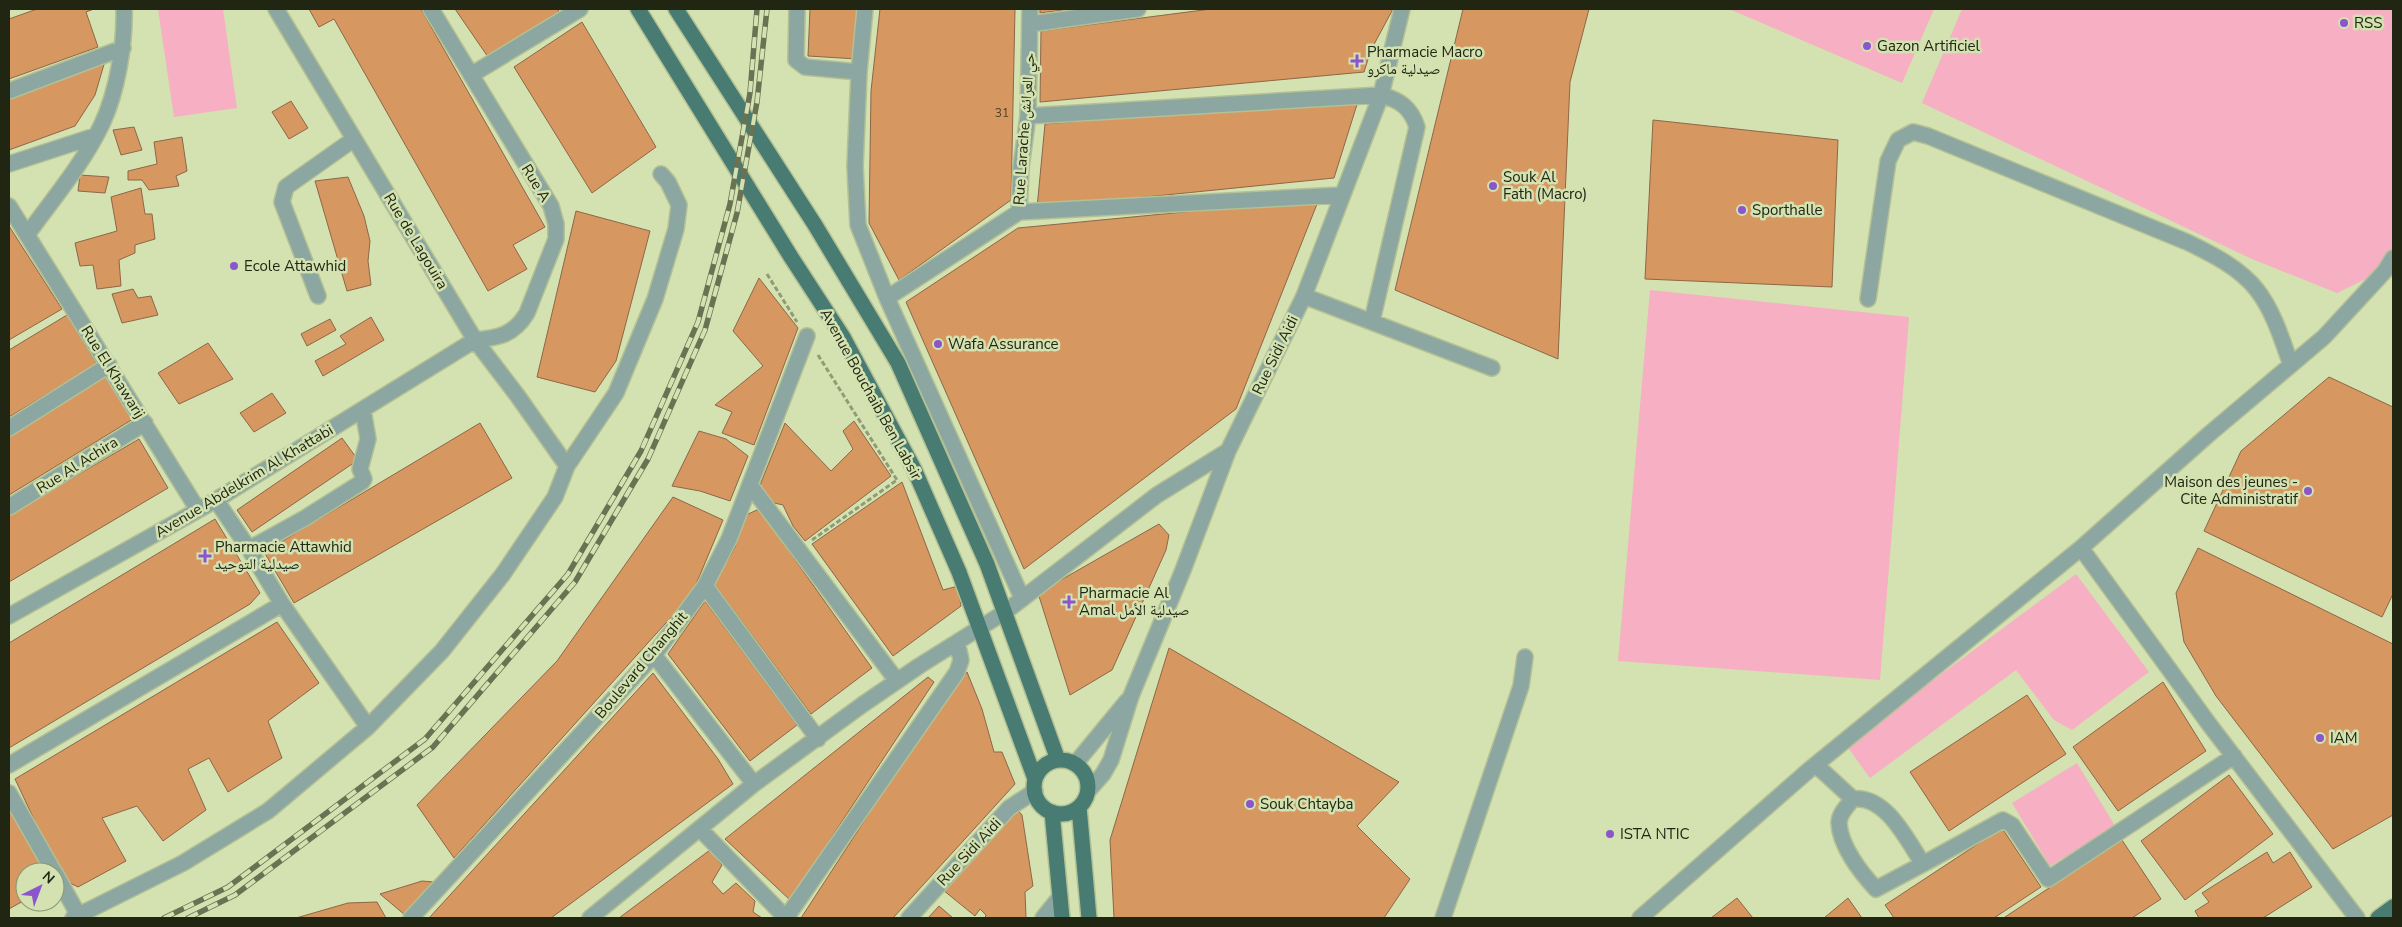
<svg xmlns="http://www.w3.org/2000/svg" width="2402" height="927" viewBox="0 0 2402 927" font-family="'Nunito Sans','Noto Naskh Arabic',sans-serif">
<rect width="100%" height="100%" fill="#d3e2b0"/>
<path fill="#f7afc3" d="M158,9h65l14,99 -63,9z
M1729,9h205l-32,74z
M1962,9h431v242l-11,20 -45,22 -85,-34 -330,-156z
M1650,290l259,27 -29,363 -262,-19z
M2076,574l73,98 -77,58 -18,-10 -38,-50 -146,108 -24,-33z
M2077,763l38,63 -65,40 -38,-63z"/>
<path fill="#d69761" stroke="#8d6747" d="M37,9h57l-8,3 12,35 -89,32v-60z
M309,9h112l124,218 -32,18 14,24 -39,22 -154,-272 -15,8z
M455,9h103l2,7 -72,41z
M810,9h50l-3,50 -49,-3z
M880,9h135l-4,191 -112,80 -30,-57 2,-132z
M1040,9h31l-31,4z
M1211,9h182l-22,41 -7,22 -324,30 1,-71z
M1463,9h126l-19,73 -12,277 -163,-69z
M582,22l74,125 -64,46 -78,-126z
M105,61l-10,34 -20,31 -66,24v-51z
M1359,98l-25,80 -297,30 8,-84z
M291,101l17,27 -19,11 -17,-27z
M1653,120l185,20 -6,147 -187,-8z
M134,127l8,23 -21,5 -8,-25z
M182,137l5,34 -11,5 3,10 -30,4 -7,-10h-14v-9l29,-7 -3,-22z
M80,175l29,2 -4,16 -27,-2z
M348,177l16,39 6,25 -2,20 3,24 -24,6 -32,-110z
M141,188l4,26h7l3,25 -20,6v8l-16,7 2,26 -24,3 -4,-24 -13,1 -5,-23 42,-12 -6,-34z
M1319,199l-83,210 -212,160 -118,-267 112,-74z
M576,211l74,20 -34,130 -21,31 -58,-15z
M9,226l53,83 -53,31z
M759,278l39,50 -44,117 -32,-12 10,-21 -17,-7 48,-39 -30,-35z
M133,289l5,9 13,-2 7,19 -36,8 -10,-29z
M67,315l30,49 -88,53v-67z
M371,317l13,23 -61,36 -8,-15 31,-17 -6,-8z
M330,319l6,11 -29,16 -6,-12z
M208,343l25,36 -54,25 -21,-31z
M106,376l27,43 -124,76v-59z
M2329,377l64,30v187l-11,23 -178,-86 37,-80z
M272,393l14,20 -32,19 -14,-19z
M854,421l37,55 -86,65 -12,-15 -10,-21 -9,-2 -14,-18 25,-62 46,48 22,-22 -10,-18z
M480,423l32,55 -218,125 -30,-51z
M699,431l27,8 22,17 -18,45 -30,-10 -28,-5z
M342,438l16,22 -106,72 -15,-22z
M139,439l29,49 -159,94v-67z
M902,482l41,108 15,-4 3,20 -68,50 -81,-112z
M673,497l50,23 -31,74 -238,264 -37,-53 140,-144z
M759,509l113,159 -61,46 -97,-130 21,-37 11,-32z
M215,519l45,74 -10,11 -241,144v-105z
M1159,524l10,11 -3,15 -54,120 -42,25 -32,-102z
M2198,548l195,96v171l-60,34 -117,-153 -32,-54 -8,-49z
M705,601l92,124 -47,36 -82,-107z
M277,622l42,61 -51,38 14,37 -54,34 -19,-34 -21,11 18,41 -43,31 -26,-35 -35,12 24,43 -48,26 -16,-8 -47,-100z
M1169,648l230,134 -42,44 53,53 -26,39h-270l-4,-78z
M967,672l15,37 12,43h8l13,32 -122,134h-92l108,-166z
M653,673l65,86 15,25 -182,134h-122z
M928,677l6,5 -144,218 -65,-61z
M2163,682l43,69 -88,60 -45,-64z
M2027,695l39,59 -117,77 -39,-59z
M2229,775l44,59 -88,66 -44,-59z
M9,799l39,73h-23v28l-16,9z
M1016,808l6,7 11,71 -8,6 1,26h-41l1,-3 -6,-6 -5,7 -32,-26z
M2002,828l39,59 -47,31h-100l-9,-13z
M2122,840l39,59 -29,19h-126l-1,-1z
M710,850l12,15 -10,17 11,12 13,-11 19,18 -2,11 9,6h-143z
M2267,852l6,11 17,-11 22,35 -49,31h-64l-4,-7 14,-9 -7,-9z
M422,881l12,1 -29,33 -25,-21z
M1737,898l16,20h-42z
M1848,898l14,20h-38z
M377,902l9,16h-90l52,-15z
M939,906l14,12h-25z"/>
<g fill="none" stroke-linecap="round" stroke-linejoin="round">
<defs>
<path id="minor" d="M276,9l199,331 42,55 50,71
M797,9l-1,51 9,7 54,5
M865,9l-6,63 -4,94 3,59 29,73 135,300
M1030,24l108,-15
M471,75l109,-66
M9,91l114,-43
M1028,116l353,-21c19,5 30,13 36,32l-45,194
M9,164l86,-28
M9,206l189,304
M1019,212l2,-45 7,-51 2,-107
M27,235c25,-35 56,-71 75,-111 15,-32 23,-79 22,-115
M318,296l-36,-94 4,-15 68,-48
M1304,296l188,72
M887,298l132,-86 323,-17
M1868,299l20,-138 10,-21 15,-8 15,4 259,106c25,12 53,26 70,48 17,22 25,50 34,75
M9,428l100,-63
M750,485l147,196
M216,500l33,49 33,55 86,123
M9,507l136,-84
M2081,548l128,176 148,194
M249,549l56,-31 57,-36 2,-3 -4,-10 8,-30 -5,-29
M705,586l113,153
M9,616l207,-116 259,-160c23,-2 39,-5 52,-27l29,-74v-15l-5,-18 -120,-197
M654,655l100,129
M1075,764l52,-63
M9,765l273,-161
M1816,765l37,34c33,-4 54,41 70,65l80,-44 9,5 36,54 186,-123
M1088,791l15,-17 8,-14 20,-64 52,-126 45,-119 76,-155 77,-201 21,-86
M9,793l45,79
M1853,799c-6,7 -14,15 -14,24 1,23 22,50 37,66l47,-25
M700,829l86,89
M55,873l24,43
M73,918l110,-55 85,-52 100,-84 74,-76 61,-77 52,-77 12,-31 49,-73 39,-94 21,-70 3,-24 -11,-23 -7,-8
M411,918l243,-263 51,-69 24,-47 78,-203
M590,918l164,-134 108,-79 57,-39 86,-54 152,-117 71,-44
M786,918l171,-246 4,-12 -4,-18
M909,918l100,-110 26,-17
M1043,918l17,-21
M1443,918l78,-232 4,-29
M1640,918l169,-148 272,-222 127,-113 116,-98 61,-66 8,-13"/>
<path id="major" d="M638,9l153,248 52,80 71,132 45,103 76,207
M676,9l139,216 83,138 89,201 71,196
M1034 787a27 27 0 1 1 54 0a27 27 0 1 1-54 0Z
M1079,807l10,111
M1052,812l10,106
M2378,918l15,-11"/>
</defs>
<use href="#minor" stroke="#b3c094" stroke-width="18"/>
<use href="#major" stroke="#b3c094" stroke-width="18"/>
<path stroke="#919c76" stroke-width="3" stroke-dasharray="5 2.5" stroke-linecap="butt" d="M767,274l30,48
M818,355l79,125
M812,540l85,-60"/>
<use href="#minor" stroke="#8ca7a1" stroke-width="15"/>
<use href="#major" stroke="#487b71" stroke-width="15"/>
<defs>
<path id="rail" d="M164,918l64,-31 197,-148 143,-165 73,-123 57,-129 32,-118 20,-111 7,-84
M188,918l47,-23 198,-148 142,-165 73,-123 57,-129 32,-117 20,-111 10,-93"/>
</defs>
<use href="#rail" stroke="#697252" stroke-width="5.5"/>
<use href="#rail" stroke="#d3e2b0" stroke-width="4" stroke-dasharray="11" stroke-linecap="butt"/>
</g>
<g fill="#8a55cd" stroke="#d3e2b0" stroke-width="2">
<circle cx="2344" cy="23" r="5"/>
<circle cx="1867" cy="46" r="5"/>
<path d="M1354.5 53.5h5v5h5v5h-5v5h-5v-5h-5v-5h5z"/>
<circle cx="1493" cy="186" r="5"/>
<circle cx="1742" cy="210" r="5"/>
<circle cx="234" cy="266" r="5"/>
<circle cx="938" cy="344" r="5"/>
<circle cx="2308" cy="491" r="5"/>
<path d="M202.5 548.5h5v5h5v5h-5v5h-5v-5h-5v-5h5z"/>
<path d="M1066.5 594.5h5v5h5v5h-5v5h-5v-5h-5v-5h5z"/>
<circle cx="2320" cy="738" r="5"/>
<circle cx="1250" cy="804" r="5"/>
<circle cx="1610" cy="834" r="5"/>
</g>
<g text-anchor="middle" stroke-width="5" stroke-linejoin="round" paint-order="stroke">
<g font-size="12" fill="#4e4226">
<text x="1002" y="117">31</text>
</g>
<g font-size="15" fill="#212613" stroke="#d3e2b0" text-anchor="start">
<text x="2354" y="28">RSS</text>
<text x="1877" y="51">Gazon Artificiel</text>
<text x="1367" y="57">Pharmacie Macro<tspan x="1367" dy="17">صيدلية ماكرو</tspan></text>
<text x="1503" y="182">Souk Al<tspan x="1503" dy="17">Fath (Macro)</tspan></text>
<text x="1752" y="215">Sporthalle</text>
<text x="244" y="271">Ecole Attawhid</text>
<text x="948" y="349">Wafa Assurance</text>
<text x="2298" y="487" text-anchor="end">Maison des jeunes -<tspan x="2298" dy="17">Cite Administratif</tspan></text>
<text x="215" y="552">Pharmacie Attawhid<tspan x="215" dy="17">صيدلية التوحيد</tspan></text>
<text x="1079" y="598">Pharmacie Al<tspan x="1079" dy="17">Amal صيدلية الأمل</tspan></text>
<text x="2330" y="743">IAM</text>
<text x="1260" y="809">Souk Chtayba</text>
<text x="1620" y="839">ISTA NTIC</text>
</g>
<g font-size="15" fill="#212613" stroke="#d3e2b0">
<text transform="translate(1024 129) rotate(-86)" y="5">Rue Larache حي العرائش</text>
<text transform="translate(536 183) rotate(59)" y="5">Rue A</text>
<text transform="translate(416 241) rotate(59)" y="5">Rue de Lagouira</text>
<text transform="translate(1275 355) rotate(-64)" y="5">Rue Sidi Aidi</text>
<text transform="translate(113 372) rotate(58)" y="5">Rue El Khawarij</text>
<text transform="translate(871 394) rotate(61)" y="5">Avenue Bouchaib Ben Labsir</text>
<text transform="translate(77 465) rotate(-32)" y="5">Rue Al Achira</text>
<text transform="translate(244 481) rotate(-31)" y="5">Avenue Abdelkrim Al Khattabi</text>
<text transform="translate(641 665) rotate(-50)" y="5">Boulevard Changhit</text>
<text transform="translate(969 852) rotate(-47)" y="5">Rue Sidi Aidi</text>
</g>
</g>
<rect width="2402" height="927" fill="none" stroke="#212613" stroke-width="20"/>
<g transform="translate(40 887) rotate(42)"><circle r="24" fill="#d3e2b0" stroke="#8c9771"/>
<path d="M0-4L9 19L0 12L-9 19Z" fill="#8a55cd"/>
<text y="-8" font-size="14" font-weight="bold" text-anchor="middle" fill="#212613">N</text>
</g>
</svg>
